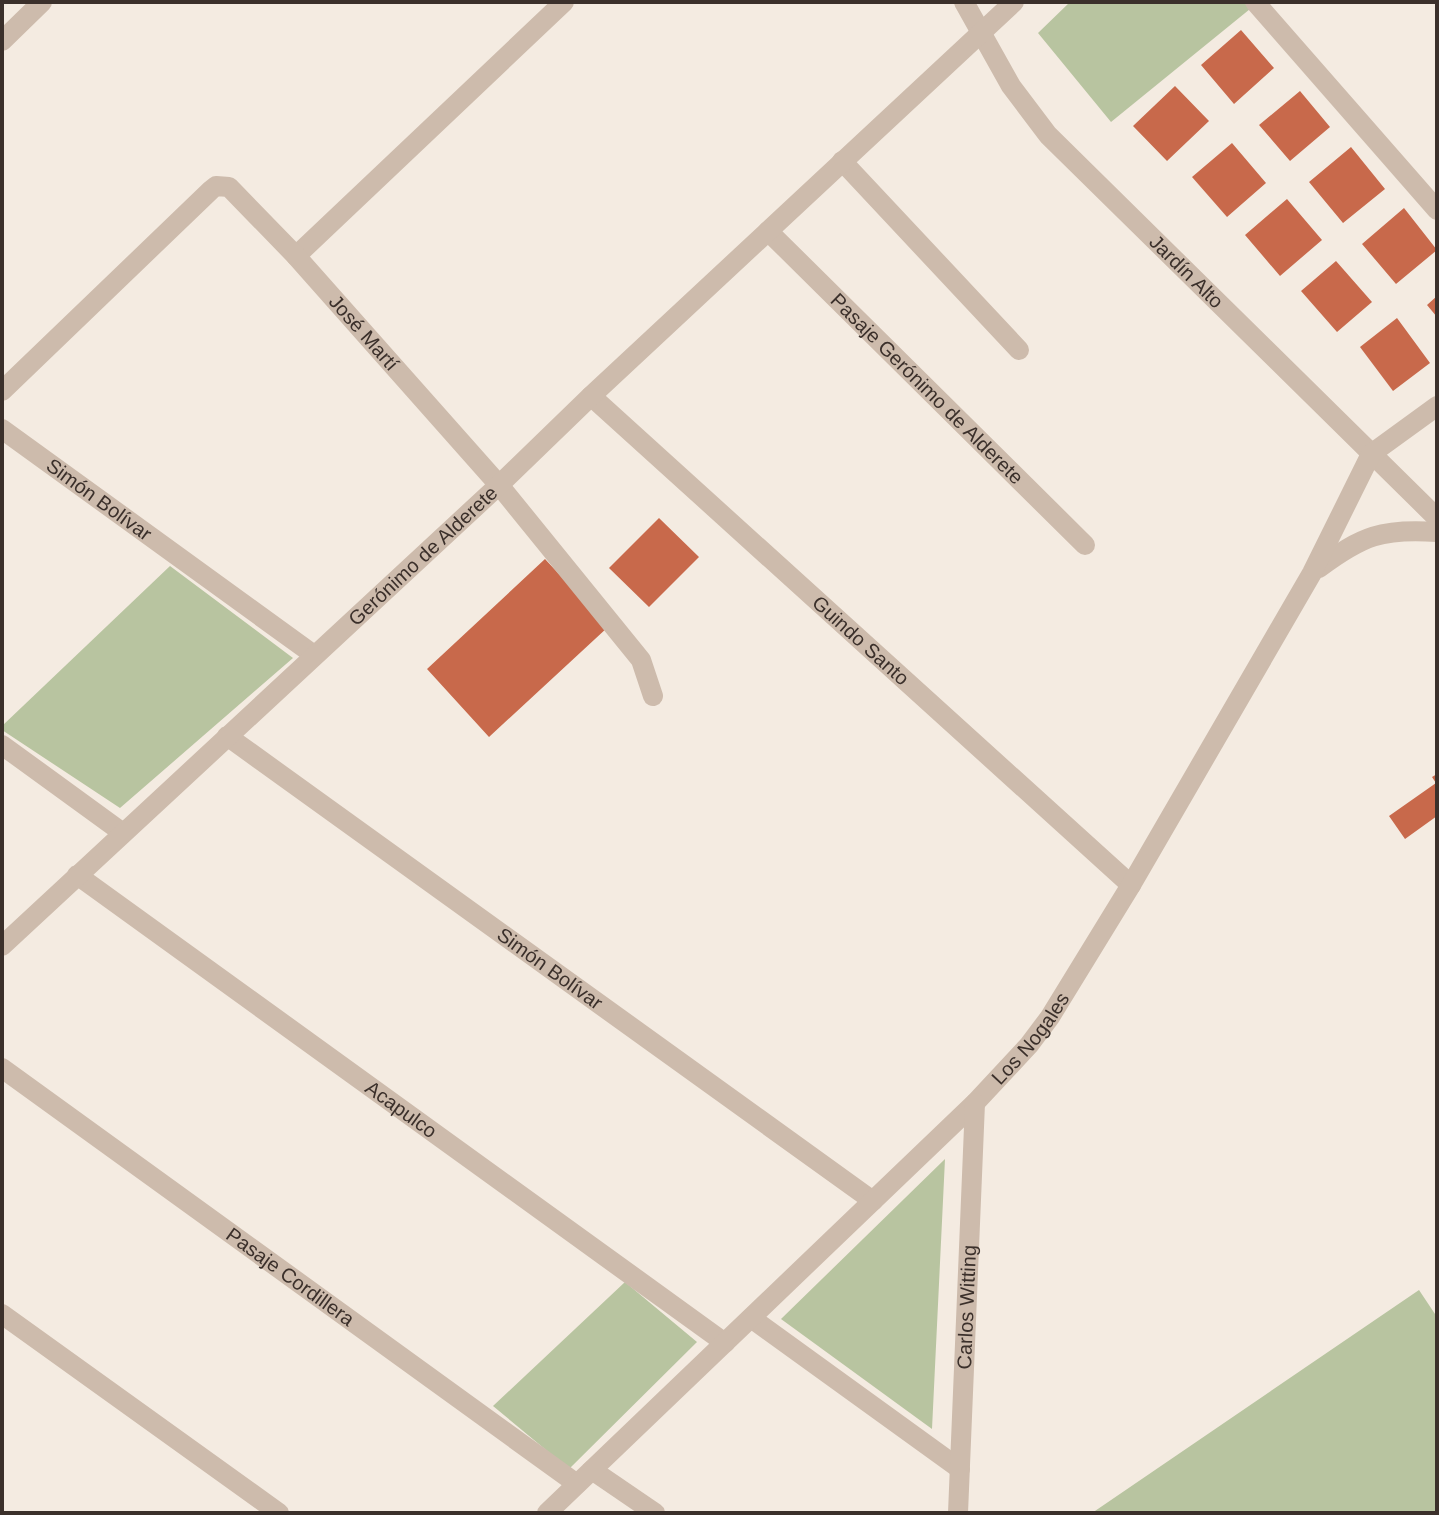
<svg xmlns="http://www.w3.org/2000/svg" width="1439" height="1515" viewBox="0 0 1439 1515" font-family="Arial,sans-serif">
<rect width="100%" height="100%" fill="#f4ebe1"/>
<path fill="#b8c4a0" d="M1070,2h174l6,7 -139,113 -73,-89z
M170,566l123,92 -173,150 -118,-78v-4z
M945,1159l-13,270 -151,-110z
M625,1282l72,60 -128,127 -76,-63z
M1419,1290l18,27v196h-345z"/>
<path fill="#c8694b" d="M1241,30l33,38 -40,36 -33,-39z
M1175,86l34,35 -42,40 -34,-35z
M1300,91l30,36 -40,34 -31,-36z
M1232,143l34,40 -39,34 -35,-40z
M1351,147l34,42 -42,34 -34,-41z
M1287,199l35,41 -42,36 -35,-41z
M1404,208l33,42 -41,34 -34,-40z
M1336,261l36,41 -35,30 -36,-41z
M1437,296v21l-10,-12z
M1397,318l33,45 -37,28 -33,-44z
M659,518l40,39 -50,50 -40,-39z
M545,559l63,68 -119,110 -62,-68z
M1437,774v42l-32,23 -16,-23 47,-33 -4,-6z"/>
<g fill="none" stroke-linecap="round" stroke-linejoin="round">
<g stroke="#cdbbac" stroke-width="20">
<path id="s1" d="M964,2l47,84 37,49 389,383"/>
<path d="M1255,2l182,208"/>
<path d="M2,41l40,-39"/>
<path d="M842,161l177,189"/>
<path id="s2" d="M768,231l317,314"/>
<path d="M296,256l268,-254"/>
<path id="s3" d="M2,391l209,-201 5,-4 13,1 67,69 203,229 142,175 12,36"/>
<path id="s4" d="M591,396l540,489"/>
<path id="s5" d="M2,429l312,226"/>
<path d="M1319,568c43,-32 63,-40 118,-36"/>
<path id="s6" d="M227,736l646,465"/>
<path d="M2,745l121,88"/>
<path id="s7" d="M77,875l648,468"/>
<path id="s8" d="M2,946l497,-461 92,-89 423,-394"/>
<path id="s9" d="M2,1068l575,416"/>
<path d="M2,1314l277,199"/>
<path d="M751,1318l209,151"/>
<path d="M592,1470l63,43"/>
<path id="s10" d="M547,1513l428,-410 54,-58 21,-28 81,-132 181,-312 59,-119 66,-48"/>
<path id="s11" d="M958,1513l17,-410"/>
</g>
</g>
<g text-anchor="middle" stroke-width="6" stroke-linejoin="round" paint-order="stroke">
<g font-size="20" fill="#3b302b" stroke="#fbf5ee">
<text dy="7" stroke="none"><textPath href="#s1" startOffset="352">Jardín Alto</textPath></text>
<text dy="7" stroke="none"><textPath href="#s3" startOffset="508">José Martí</textPath></text>
<text dy="7" stroke="none"><textPath href="#s2" startOffset="224">Pasaje Gerónimo de Alderete</textPath></text>
<text dy="7" stroke="none"><textPath href="#s5" startOffset="120">Simón Bolívar</textPath></text>
<text dy="7" stroke="none"><textPath href="#s8" startOffset="574">Gerónimo de Alderete</textPath></text>
<text dy="7" stroke="none"><textPath href="#s4" startOffset="364">Guindo Santo</textPath></text>
<text dy="7" stroke="none"><textPath href="#s6" startOffset="398">Simón Bolívar</textPath></text>
<text dy="7" stroke="none"><textPath href="#s10" startOffset="678">Los Nogales</textPath></text>
<text dy="7" stroke="none"><textPath href="#s7" startOffset="400">Acapulco</textPath></text>
<text dy="7" stroke="none"><textPath href="#s9" startOffset="356">Pasaje Cordillera</textPath></text>
<text dy="7" stroke="none"><textPath href="#s11" startOffset="206">Carlos Witting</textPath></text>
</g>
</g>
<rect width="1439" height="1515" fill="none" stroke="#3b302b" stroke-width="8"/>
</svg>
